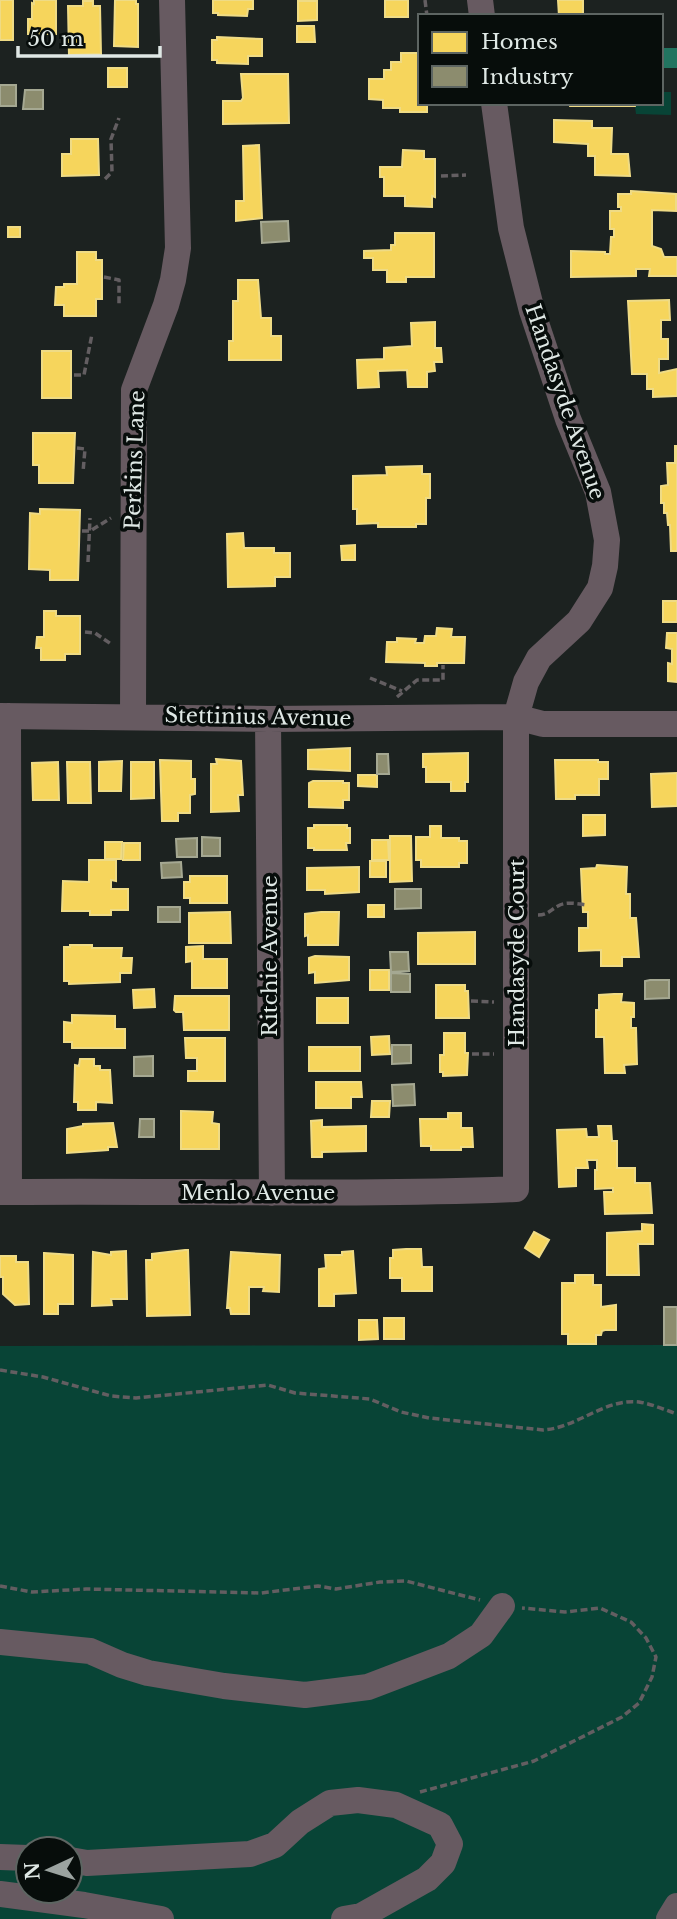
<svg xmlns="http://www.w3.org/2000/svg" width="677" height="1919" viewBox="0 0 677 1919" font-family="'Libre Baskerville',serif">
<rect width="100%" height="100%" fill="#1c2220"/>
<path fill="#084436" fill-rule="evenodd" d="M661,92h10v23l-35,-1 -1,-8 4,-3h22z
M677,1345v574h-677v-573zM28,1849h42v42h-42z"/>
<path fill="#227460" d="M661,48h16v20h-16z"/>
<path fill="#f6d55c" stroke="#efdb85" stroke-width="2" d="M0,0h13v40h-13z
M34,0h22v34h-28v-15h4v-16l2,1z
M115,0h21v4h2v43l-24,-1z
M213,0h40v9h-5l-1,7 -29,-1v-2h-5z
M385,0h23v17h-23z
M558,0h25v16h-24z
M83,1h10v5h7l1,48 -32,1 -1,-49h15z
M298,1h19v19l-19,1z
M297,26h17l1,16h-18z
M217,37l45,2v17h-14v8l-31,-1v-3h-5v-20h5z
M401,53h19v50h7v9h-27v-4h-17v-8l-14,-1v-20h15v-9h7v-8h10z
M108,68h19v19h-19z
M241,74h47l1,49 -66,1v-23h18l2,-3z
M569,103h67l-1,3h-65z
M554,120l38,1v7h20l-1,26h17l2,22 -35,-1v-19h-7v-12l-34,-2z
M71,139h27l1,36 -37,1v-22h9z
M259,145l3,73 -26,3v-20h8l-1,-55z
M403,150l21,1v8h11v38l-3,-1v11l-27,-1v-10h-21v-19h-4v-10h22z
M631,191l45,3v17l-24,-1v36l9,3 3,8h13v19h-28l1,-7h-14v7l-65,1v-26l34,1v2h5l1,-17h3v-8h-4v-18h11v-4h-3v-13h13z
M8,227h12v10h-12z
M395,233h39v44h-28v5h-19v-12h-14v-12h-9v-7l27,-1v-5h4z
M77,252h19v8h6v39h-6v17h-32v-11h-9l1,-18h8v-3h13z
M238,280h20l3,38h10v18h10v24h-52v-19h4v-40h5z
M669,300l1,20h-9v19h7v20h-9v14l18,-4v27l-24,1v-8h-6v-15h-15l-4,-73z
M435,322v26h6l1,14h-8l1,9 -8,1v15h-19l-1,-17 -29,1 1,16 -21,1 -1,-28 27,-1v-11l28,-2 -1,-23z
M42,351h29v47h-29z
M33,433h42l-2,50h-34v-18h-6z
M675,446h2v105h-6l-1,-26h-2l-1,-12h-3v-10h-3v-17l7,-1 -1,-22h8z
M422,466v8h8v24h-4v26h-10v3h-38v-4l-21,1v-15h-4v-33l34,-1 -1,-8z
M40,509l40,1 -2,70h-28v-10l-21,-1 1,-56 10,1z
M243,533l1,15h30v5h16v24h-15v9l-47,1 -1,-53z
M355,545v15h-13l-1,-14z
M663,601h14v21h-14z
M44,611h12v5h24v38h-15v6h-24v-12h-5l1,-11h7z
M437,628l15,1 -1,8h14l-1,26h-27v3h-12v-3l-39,-1 1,-20h10v-4l19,1 -1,4h9l1,-7h11z
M667,633h10v49l-9,-1v-18l4,1v-15l-6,-1z
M350,748v23l-42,-2v-19z
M468,753v29h-3v9h-14v-9h-25v-15h-3v-13z
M216,759l25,2 2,34h-5l1,16 -28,1v-48h6z
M160,760l31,1v18h4v15l-5,1v18h-12v8h-16z
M555,760h43v2h10v17h-9v16h-24v4h-19z
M122,761l-1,30h-22v-29z
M58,762l1,38h-26l-1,-37z
M67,762h23l1,41h-23z
M131,762h23v36l-23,1z
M677,773v33l-25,1 -1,-33z
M358,775h19v12l-19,-1z
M313,781h30v2h6v17h-6v8l-34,-1v-24z
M583,815h22v20l-22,1z
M314,825h33v3h3v15h-4l1,7h-33v-2h-6v-20h6z
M430,826h11v12h18v3h8v22h-8v4h-38v-7h-5v-23h14z
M390,836h21l1,45 -22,1z
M372,840h16l1,20h-17z
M105,842h17l-1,17h-16z
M124,843h16v17h-17z
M89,860h27v21l-5,-1v9h17v21h-17v5h-21v-4h-28l1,-30 26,1z
M370,861h16v16h-16z
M597,865l30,2 -1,27h4v24h6l3,39h-17v9h-21v-16l-22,1v-23h9v-16h-5l-2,-43 15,-1z
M359,867v25l-34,2v-4h-18v-22z
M190,876h37v27h-37v-5h-6v-16h6z
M368,905h16v12h-16z
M230,912l1,31h-42v-30z
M321,912h18l-1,33h-30v-10l-3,1v-22z
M475,932v32h-57v-31z
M70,945h22v3h30l-1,10h11l-1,15h-11v9l-51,2v-3h-5v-34h6z
M203,946v13h24v29h-35v-27l-6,1v-15z
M315,956l34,1v23l-34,3v-11l-6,1v-15z
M370,970h19v20h-19z
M436,985h29v6h3l1,27h-33z
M154,989l1,18 -21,1 -1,-18z
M614,994h8l-1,8 13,1v14h-3v11h5l1,36 -13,1 1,8h-20l-1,-36h-8v-27h3v-15z
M175,996h54v34h-45l-1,-18h-7l-2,-2z
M317,998h31v25h-31z
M72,1015l43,1v13h10v19h-53v-6h-8v-20l8,1z
M444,1033h21v20h3l-1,22 -24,1v-4h-3v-17h4z
M389,1036l1,18 -18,1 -1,-18z
M185,1038h40v43h-37v-10h9v-13h-11z
M309,1047h51v24h-51z
M80,1059h14v7h6v4h10l2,33 -16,-1v8h-18v-8h-4l1,-37 4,1z
M316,1082h45l1,15h-11v11h-35z
M372,1101h18l-1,16h-18z
M181,1111l32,1 -1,11 7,1v25h-38z
M448,1113h13v15h11l1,19h-12v3h-30v-4h-10l-1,-27h28z
M322,1120v7l44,-1v25l-44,1v5h-10l-1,-36z
M113,1123l4,24h-9v3l-41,3v-24l16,-3v-2z
M598,1126h13l1,15h5v27h18v15h15l2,30 -47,1 -1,-22h9v-4l-18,1v-19h2v-10h-10l1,8h-12v18l-17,1 -2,-57 29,-1 1,8h12z
M642,1224l11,1v19h-15l1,31h-32v-42l35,-2z
M534,1232l15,8 -10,17 -14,-9z
M406,1249h15l1,18h10v24h-30v-13h-12v-20h3v-8z
M185,1250h3l2,65 -43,1 -1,-56h6v-6z
M126,1251l1,48h-16l1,6 -20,1 1,-54 18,3v-3z
M353,1251l3,42 -22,1v12h-15v-37l7,-1 -1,-13h17v-3z
M231,1252l49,3 -1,37 -16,-1 1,-4h-15v27h-18l-1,-6h-3z
M44,1253l29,2v49h-15v10h-14z
M0,1256h16v6h12l1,42 -14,1 -12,-11v-17h-3z
M575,1275h18v10h8v22l15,-2v25h-11l-3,1 -1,4h-5v9h-28v-10h-6v-51h13z
M384,1318h20v21h-20z
M359,1320h18l1,19 -19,1z"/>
<path fill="#8c8c6e" stroke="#a5a892" stroke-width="2" d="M0,85h16v21h-16z
M25,90h18v19h-20z
M288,221l1,20 -27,2 -1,-21z
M377,754h11l1,20h-12z
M202,837l18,1v18h-18z
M197,838v19h-20l-1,-18z
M181,862l1,15 -20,1 -1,-15z
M395,889h26v19l-26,1z
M158,907h22v15h-22z
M390,952h18l1,19 -18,1z
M391,973l19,1v18h-19z
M650,980h19v18l-24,1v-18z
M392,1045h19v18l-19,1z
M153,1056v20h-19v-19z
M414,1084l1,21 -22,1 -1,-21z
M140,1119h14v18h-15z
M664,1307h13v38h-13z"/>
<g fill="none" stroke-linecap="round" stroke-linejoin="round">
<path stroke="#635e61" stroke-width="3.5" stroke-dasharray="7 3.5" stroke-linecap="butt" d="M425,0l2,16
M441,176l25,-1
M105,179l7,-7 -1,-33 8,-21
M104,277l15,3v26
M74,375h10l8,-41
M77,448l8,1 -2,23
M82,531h8l21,-13
M88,562l2,-44
M85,632l10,1 16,11
M370,678l32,13
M397,697l20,-17h26v-15
M538,915c10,0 12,-5 20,-9 8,-5 20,-2 29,-1
M471,1001l23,1
M472,1054h22
M0,1370l43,7 68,19 25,2 132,-13 27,8 75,6 31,13 28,6 114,12c34,-2 62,-32 96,-28 13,2 26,8 38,12
M0,1586l32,6 54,-3 175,4 57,-7 18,3 44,-7 26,-1 74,19
M420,1792l114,-31 88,-44 17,-14 13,-26 4,-20 -10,-19 -15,-16 -31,-14 -35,4 -43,-4"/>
<path stroke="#675a61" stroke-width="26" d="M480,0l2,16
M0,716l268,3 248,-2 27,7h134
M8,716l1,476
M133,716l1,-326 32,-85 7,-25 5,-32 -6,-248
M268,719l4,474
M0,1192c172,-2 344,4 516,-3v-472l10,-35 13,-24 40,-37 21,-33 5,-22 2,-26 -9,-48 -30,-73 -36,-108 -21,-83 -17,-125
M0,1642l90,9 32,14 26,8 76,13 81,9 63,-8 81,-31 32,-21 21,-29
M0,1857l28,1
M70,1860l17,3 163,-9 25,-9 25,-23 30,-19 28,-3 38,5 44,20 10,19 -7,19 -16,16 -66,37 -17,3
M0,1894l84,11 77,14
M669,1919l8,-13"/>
</g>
<g text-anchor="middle" stroke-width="7" stroke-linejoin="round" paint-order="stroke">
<g font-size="21" fill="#dfe8e5" stroke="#070d0b">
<text transform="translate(565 402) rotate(71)" y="7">Handasyde Avenue</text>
<text transform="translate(135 460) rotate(-88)" y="7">Perkins Lane</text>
<text transform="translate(258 717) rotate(1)" y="7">Stettinius Avenue</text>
<text transform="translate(517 953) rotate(-90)" y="7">Handasyde Court</text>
<text transform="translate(270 956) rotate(-90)" y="7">Ritchie Avenue</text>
<text x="258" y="1200">Menlo Avenue</text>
</g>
</g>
<rect x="418" y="14" width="245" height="91" fill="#070d0b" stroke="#5d6562" stroke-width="2"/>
<rect x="432" y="32" width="35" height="21" fill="#f6d55c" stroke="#5d6562" stroke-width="2"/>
<text x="481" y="49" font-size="21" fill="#dfe8e5">Homes</text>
<rect x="432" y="66" width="35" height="21" fill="#8c8c6e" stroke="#5d6562" stroke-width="2"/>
<text x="481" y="84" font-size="21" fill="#dfe8e5">Industry</text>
<g transform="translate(49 1870) rotate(266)"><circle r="33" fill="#070d0b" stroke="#5d6562" stroke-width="2"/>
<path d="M0-5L12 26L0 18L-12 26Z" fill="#9ba3a0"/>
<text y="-10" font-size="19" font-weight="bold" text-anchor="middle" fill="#dfe8e5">N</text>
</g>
<path d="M18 46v10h142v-10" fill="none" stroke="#dfe8e5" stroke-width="3.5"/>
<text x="28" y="46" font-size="21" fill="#dfe8e5" stroke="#070d0b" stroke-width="5" paint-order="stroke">50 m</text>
</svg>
